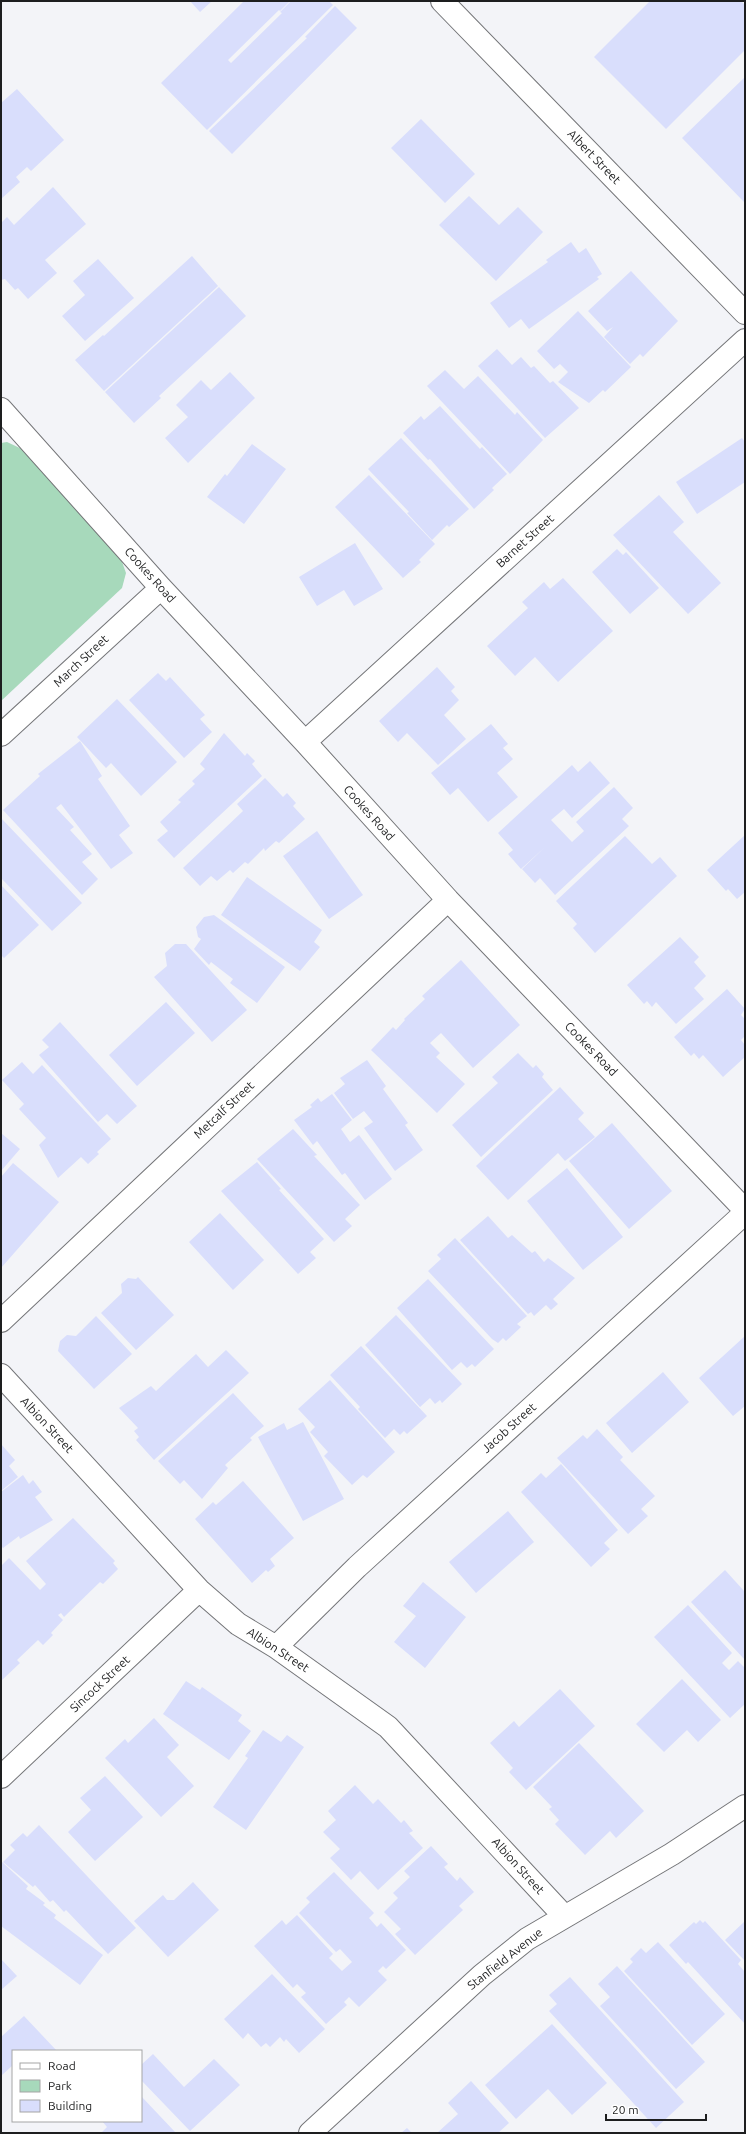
<svg xmlns="http://www.w3.org/2000/svg" width="746" height="2134" viewBox="0 0 746 2134" font-family="Ubuntu,sans-serif">
<rect width="100%" height="100%" fill="#f3f4f8"/>
<path fill="#a7d9bb" d="M7,442l17,8 96,106 6,17 -4,15 -121,113v-258z"/>
<path fill="#d9defc" d="M190,1h22l-12,11z
M244,1h46l-10,10 -1,-1 -51,50 3,3 51,-50 -2,-1 11,-11h38l4,4 -126,125 -46,-47z
M650,1h91l4,4v45l-79,79 -72,-72z
M335,6l22,22 -125,126 -23,-23 98,-93 -2,-1z
M745,77v126l-63,-65z
M17,89l47,51 -33,31 -4,-4 -11,10 4,5 -19,17v-96z
M421,119l54,55 -30,29 -54,-55z
M53,187l33,37 -41,36 12,13 -29,26 -10,-11 -3,2 -10,-11 -4,1v-57l6,-6 7,8z
M469,196l30,29 19,-18 25,25 -47,49 -57,-56z
M571,242l8,11 7,-5 16,26 -5,3 2,2 -70,50 -8,-10 -12,9 -19,-25 58,-41 -2,-2z
M192,256l26,30 -114,105 -29,-31 28,-25 1,1z
M98,259l36,39 -49,43 -23,-25 23,-21 -12,-14z
M631,271l47,50 -35,36 -3,-3 -10,10 -26,-27 9,-10 -6,4 -19,-20z
M219,287l27,29 -87,80 2,2 -27,25 -29,-31z
M578,311l53,56 -26,25 -2,-2 -14,13 -31,-21 10,-10 -8,-8 -6,5 -17,-18z
M497,349l15,16 9,-8 10,11 3,-2 16,17 3,-2 26,27 -34,30 -67,-72z
M445,370l19,19 14,-13 37,39 2,-3 26,28 -33,34 -83,-88z
M230,372l25,26 -67,65 -23,-25 23,-21 -12,-12 25,-25 10,10z
M440,406l40,43 2,-2 25,27 -15,14 2,2 -20,19 -44,-50 -2,1 -25,-27 18,-17 3,4z
M401,438l68,71 -20,18 -2,-2 -15,15 -25,-27 2,-1 -41,-43z
M742,438l3,4v40l-48,32 -21,-32z
M252,444l34,25 -42,55 -37,-27 18,-23 2,2z
M369,475l66,69 -16,16 2,2 -18,16 -68,-71z
M659,495l25,27 -11,10 48,51 -33,31 -75,-79z
M355,543l28,46 -29,17 -10,-16 -27,16 -18,-29z
M617,549l6,6 3,-3 33,36 -29,26 -38,-42z
M563,578l50,53 -55,51 -23,-25 -20,19 -28,-30 41,-38 -6,-6 22,-20 6,7z
M437,667l18,20 -4,4 8,9 -15,15 22,24 -28,26 -31,-32 -9,9 -19,-21z
M158,673l8,8 4,-4 35,38 -5,4 12,13 -28,26 -55,-58z
M117,699l60,63 -36,34 -30,-33 -5,5 -29,-31z
M491,724l17,20 -5,4 10,11 -16,14 21,24 -30,25 -30,-34 -8,7 -19,-22z
M224,733l21,23 2,-3 8,8 -3,3 10,12 -88,82 -17,-18 11,-9 -8,-9 21,-20 -3,-2 17,-16 -3,-3 13,-12 -5,-5z
M80,741l22,35 -4,3 32,47 -11,9 14,18 -22,16 -50,-65 -5,4 18,19 -4,3 22,24 -10,8 16,17 -16,16 -79,-85 37,-34 -2,-2z
M590,761l20,22 -38,35 -8,-9 -13,11 21,22 12,-11 -8,-9 38,-35 19,21 -11,11 7,7 -74,69 -15,-17 -5,5 -13,-14 23,-22 -24,22 -13,-15 5,-4 -15,-17 74,-68 6,7z
M265,778l18,19 4,-4 9,10 -3,3 12,13 -26,24 -3,-2 -11,10 -1,-3 -16,16 -3,-2 -12,11 -3,-3 -13,11 -6,-5 -11,10 -17,-18 60,-57 -6,-7z
M1,818l81,85 -30,28 -51,-53z
M317,831l46,64 -34,24 -46,-63z
M745,835v57l-8,7 -9,-10 -2,2 -19,-21z
M625,836l27,28 8,-7 17,19 -82,77 -22,-25 4,-4 -21,-23z
M247,877l75,53 -8,12 6,5 -20,24 -79,-56z
M1,885l38,40 -35,33 -3,-3z
M214,915l71,52 -28,36 -27,-20 3,-4 -22,-17 -2,3 -15,-16 7,-10 -3,-2 -2,-10 8,-10z
M680,937l19,20 -5,5 12,14 -12,12 10,11 -28,25 -20,-22 -4,5 -5,-6 -3,3 -17,-19z
M175,944h11l61,66 -35,32 -58,-65 13,-11 -2,-13z
M461,960l59,65 -47,43 -32,-35 -11,10 -3,-3 13,13 -4,4 29,27 -28,29 -66,-63 22,-23 3,3 9,-10 -1,-1 21,-20 -3,-3z
M727,989l18,20 -4,6 4,4v17l-4,4 4,5v12l-22,20 -20,-22 -4,4 -5,-6 -3,3 -17,-19z
M166,1002l29,31 -58,53 -28,-31z
M60,1022l77,84 -20,18 -10,-10 -9,8 -59,-67 10,-8 -7,-7z
M518,1053l15,15 3,-3 8,9 -2,3 11,13 -72,67 -29,-32 46,-42 -6,-6z
M367,1060l19,26 -3,3 25,34 -3,2 18,25 -28,21 -31,-43 9,-6 -9,-11 -11,8 -19,-26 11,-9 -5,-6z
M22,1062l11,12 9,-9 69,74 -14,13 2,2 -11,10 -7,-7 -23,21 -19,-33 7,-7 -27,-29 5,-5 -22,-24z
M560,1087l24,26 -6,6 17,18 -30,24 -7,-8 -50,47 -32,-34z
M332,1094l20,26 -11,9 9,13 9,-7 33,44 -27,21 -20,-27 -3,2 -25,-34 -4,4 -19,-25 18,-13 -2,-2 8,-7 3,4z
M612,1123l60,68 -43,38 -60,-68z
M293,1129l24,26 -3,1 46,49 -15,14 7,7 -18,16 -77,-83z
M1,1133l19,16 -19,22z
M257,1162l24,27 -2,1 45,49 -14,13 6,6 -18,16 -77,-83z
M13,1163l46,39 -58,66v-91z
M567,1168l56,69 -40,33 -56,-69z
M220,1213l44,47 -31,30 -44,-48z
M488,1216l20,22 4,-3 20,18 3,-2 9,11 4,-4 27,20 -22,21 5,5 -7,6 -5,-5 -12,11 -3,-4 -3,2 -68,-74z
M455,1238l72,78 -10,8 4,3 -15,14 -3,-3 -5,5 -6,-4 -64,-68 13,-12 -4,-4z
M138,1277l36,38 -38,35 -35,-37 21,-20 -1,-9 7,-6 8,1z
M428,1279l66,70 -19,18 -3,-3 -5,4 -6,-6 -9,8 -55,-62z
M396,1315l66,69 -20,19 -2,-3 -5,4 -5,-6 -10,9 -55,-62z
M96,1316l36,38 -38,35 -36,-38 2,-10 7,-6 9,1z
M745,1336v70l-12,10 -34,-38z
M361,1346l66,70 -20,18 -3,-3 -4,4 -6,-6 -9,9 -27,-29 2,-2 -30,-32z
M226,1350l23,23 -95,87 -18,-20 3,-3 -5,-6 4,-3 -19,-20 32,-22 5,5 40,-37 12,13z
M663,1372l26,30 -57,51 -26,-30z
M330,1380l65,72 -28,26 -4,-3 -11,10 -28,-29 4,-4 -18,-20 5,-5 -17,-18z
M233,1393l31,33 -14,12 2,2 -27,25 3,3 -26,31 -18,-19 -4,4 -22,-23z
M303,1422l41,77 -41,22 -45,-84 26,-14 3,7z
M597,1429l26,28 -3,3 35,36 -14,13 7,7 -20,18 -71,-76 26,-23 4,4z
M1,1444l14,16 -6,6 9,11 -17,14z
M561,1464l57,66 -14,13 6,6 -19,18 -70,-75 20,-19 5,5z
M23,1475l6,9 4,-4 9,12 -7,5 18,23 -33,19 -1,-3 -16,12 -2,-2v-54z
M243,1481l51,57 -24,21 5,7 -7,6 -2,-2 -14,13 -57,-64 18,-17 3,3z
M508,1511l26,31 -58,51 -27,-31z
M73,1518l42,43 -2,2 5,6 -15,15 -3,-2 -36,35 -3,-4 -3,2 5,5 -12,13 2,2 -10,10 -5,-5 -21,20 3,3 -19,18v-115l8,-8 31,32 6,-6 -20,-23z
M725,1570l20,22v68l-54,-58z
M423,1582l43,35 -41,51 -31,-26 22,-26 -13,-10z
M688,1605l44,48 -10,10 7,7 9,-9 7,7v36l-15,14 -76,-81z
M682,1679l39,41 -23,22 -11,-12 -23,22 -28,-28z
M186,1681l14,9 2,-3 40,28 -4,6 13,10 -22,29 -66,-46z
M560,1689l35,37 -69,64 -17,-18 4,-4 -23,-25 24,-22 5,6z
M154,1718l25,27 -12,12 27,29 -33,31 -56,-59 20,-19 3,4z
M263,1730l18,12 6,-7 17,12 -58,83 -33,-23 35,-49 -3,-2z
M579,1743l65,68 -28,27 -6,-7 -25,24 -30,-31 4,-4 -10,-11 3,-2 -19,-20z
M105,1776l38,41 -48,44 -27,-29 23,-22 -11,-12z
M355,1785l18,19 5,-5 23,24 3,-3 9,11 -4,2 14,15 -45,42 -18,-19 -9,9 -21,-22 10,-9 -17,-17 13,-12 -8,-9z
M39,1825l97,103 -28,26 -42,-44 -2,2 -11,-12 -3,2 -15,-17 -2,2 -30,-25 12,-12 -5,-5 13,-12 4,4z
M431,1846l17,18 -4,3 13,14 3,-4 14,15 -15,14 4,4 -48,45 -20,-21 6,-5 -17,-17 14,-14 -5,-5 17,-16 -6,-6z
M1,1861l27,25 -2,3 19,14 -2,2 13,10 -2,3 49,37 -23,30 -79,-59z
M334,1872l40,41 -5,5 8,9 4,-4 25,27 -20,19 -3,-3 -5,5 9,9 -28,27 -10,-10 -5,5 3,3 -21,19 -25,-27 5,-4 -9,-9 -4,4 -39,-42 28,-26 4,5 11,-10 36,39 -4,4 13,13 10,-9 -12,-13 -4,3 -37,-39 11,-11 -4,-4z
M193,1882l26,28 -51,47 -34,-36 29,-26 4,5h7z
M700,1920l3,3 2,-2 36,39 -3,4 7,8v52l-57,-62 -2,2 -17,-19 25,-23 2,2z
M745,1921v40l-20,-21z
M658,1942l67,72 -33,31 -68,-74 9,-9 -3,-3 11,-11 5,5z
M1,1959l16,17 -16,14z
M617,1966l88,96 -29,27 -76,-83 10,-9 -12,-13z
M272,1974l53,55 -26,24 -13,-14 -2,3 -4,-5 -10,10 -4,-4 -5,4 -13,-14 -5,6 -19,-20z
M570,1977l114,125 -28,26 -107,-117 8,-7 -8,-9z
M24,2016l33,35h-44v14l-12,11v-39z
M552,2024l55,59 -35,32 -24,-26 -32,30 -31,-34z
M153,2054l31,33 30,-28 26,26 -50,46 -49,-51v-15z
M471,2081l38,42 -11,10h-61l21,-19 -10,-11z
M141,2096l35,37h-75l6,-6 -5,-6h39z
M407,2128l5,5h-11z"/>
<g fill="none" stroke-linecap="round" stroke-linejoin="round">
<defs>
<path id="minor" d="M442,1l303,312
M1,409l160,179 144,154 143,158 297,310
M1,735l160,-147
M305,742l440,-402
M1,1321l447,-421
M1,1375l198,215 39,34 38,23 112,80 176,189
M276,1647l81,-80 388,-354
M1,1777l198,-187
M310,2133l172,-158 45,-36 145,-85 73,-48"/>
</defs>
<use href="#minor" stroke="#747578" stroke-width="24"/>
<use href="#minor" stroke="#fff" stroke-width="22"/>
</g>
<g text-anchor="middle" stroke-width="3" stroke-linejoin="round" paint-order="stroke">
<g font-size="12" fill="#1d1e1f" stroke="#fff">
<text transform="translate(594 157) rotate(46)" y="4">Albert Street</text>
<text transform="translate(525 541) rotate(-42)" y="4">Barnet Street</text>
<text transform="translate(150 575) rotate(48)" y="4">Cookes Road</text>
<text transform="translate(81 661) rotate(-43)" y="4">March Street</text>
<text transform="translate(369 813) rotate(48)" y="4">Cookes Road</text>
<text transform="translate(591 1049) rotate(46)" y="4">Cookes Road</text>
<text transform="translate(224 1110) rotate(-43)" y="4">Metcalf Street</text>
<text transform="translate(47 1425) rotate(47)" y="4">Albion Street</text>
<text transform="translate(509 1428) rotate(-42)" y="4">Jacob Street</text>
<text transform="translate(278 1650) rotate(33)" y="4">Albion Street</text>
<text transform="translate(100 1684) rotate(-43)" y="4">Sincock Street</text>
<text transform="translate(518 1866) rotate(48)" y="4">Albion Street</text>
<text transform="translate(505 1959) rotate(-38)" y="4">Stanfield Avenue</text>
</g>
</g>
<rect width="746" height="2134" fill="none" stroke="#1d1e1f" stroke-width="4"/>
<rect x="12" y="2050" width="130" height="72" fill="#ffffff" stroke="#a5a5a5"/>
<rect x="20" y="2063" width="20" height="6" fill="#ffffff" stroke="#a5a5a5"/>
<text x="48" y="2070" font-size="12" fill="#1d1e1f">Road</text>
<rect x="20" y="2080" width="20" height="12" fill="#a7d9bb" stroke="#a5a5a5"/>
<text x="48" y="2090" font-size="12" fill="#1d1e1f">Park</text>
<rect x="20" y="2100" width="20" height="12" fill="#d9defc" stroke="#a5a5a5"/>
<text x="48" y="2110" font-size="12" fill="#1d1e1f">Building</text>
<path d="M606 2114v6h100v-6" fill="none" stroke="#1d1e1f" stroke-width="2"/>
<text x="612" y="2114" font-size="12" fill="#1d1e1f" stroke="#ffffff" stroke-width="3" paint-order="stroke">20 m</text>
</svg>
